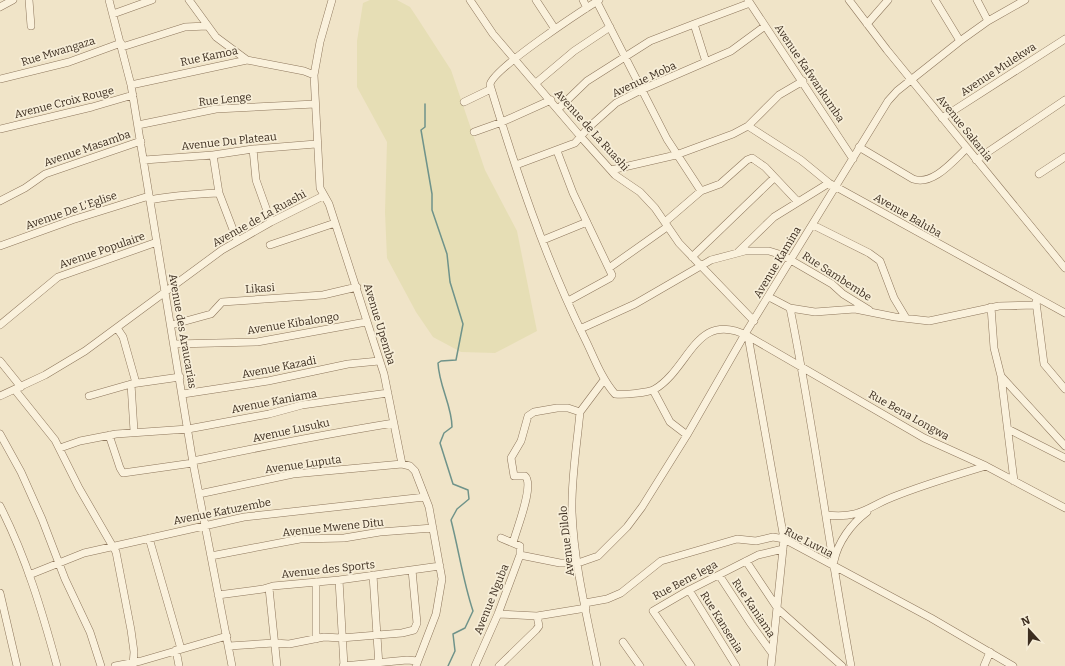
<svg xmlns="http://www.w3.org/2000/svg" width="1065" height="666" viewBox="0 0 1065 666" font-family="Bitter,serif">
<rect width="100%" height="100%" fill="#f0e4c8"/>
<path fill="#e6deb5" d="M370,0h27l13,7 8,12 33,51 34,100 32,61 20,100 -42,22 -34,-1 -28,-15 -17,-25 -29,-54 -2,-46 2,-70 -30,-55v-46l6,-38z"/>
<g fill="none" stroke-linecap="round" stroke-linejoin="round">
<path stroke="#6f938a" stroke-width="1.5" d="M425,104v23l-4,3 11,64v16l15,44 3,28 13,42 -7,36 -15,1 -3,2c1,23 14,43 14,64l-8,6 -4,10 13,41 15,6 1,9 -12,10 -6,11c8,31 12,61 22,91l-8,17 -12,6 2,17 -7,15"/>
<defs>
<path id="minor" d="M29,0l2,26
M109,0l22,85 62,378 39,203
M189,0l27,37 31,23
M332,0l-12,42 -6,33 6,113 9,16 55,170 18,90
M470,0l23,34 88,103 34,38 25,17 15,16 24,35 75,78
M536,0l19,29
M583,0l4,8
M599,0c-16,10 -108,70 -109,85 26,86 55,173 95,254 9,18 16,39 30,55 8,1 33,-1 40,-5 35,-21 41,-80 93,-53l176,102 62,28 79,42
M748,0l105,159
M849,0l38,50 178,218
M935,0l25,41
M977,0l11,21
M597,2l70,137 34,52
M0,7l13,-7
M113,14l39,-14
M867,24l21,-24
M122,47l63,-20 22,-1
M706,62l-12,-38 56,-21
M0,79l69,-17 52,-19
M536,83l38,-32 36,-24
M131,85l116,-25 57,11 10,4
M464,102l27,-13
M558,109l29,-28 63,-40 44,-17
M942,118l123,-79
M138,125l78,-16 99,-5
M748,126l53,34 28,23 236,130
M0,129l92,-22 41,-12
M474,132l28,-10 49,-22
M859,147l54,32c20,7 40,-18 54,-31
M253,149l3,31 15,42
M557,151l16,42 39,82 -2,3 -42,23
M213,155l6,38 18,47
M144,160l69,-5 40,-6 63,-5
M976,160l89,-60
M516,165l59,-22 13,-15 28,-25 25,-13 90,-39 34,-25
M611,170l65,-15 57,-21 15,-8 31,-31 24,-14
M1039,174l26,-17
M150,200c23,-5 46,-6 69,-7
M0,201l25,-13 20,-14 96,-33
M665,222l36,-31 19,-7 27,-24 5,-2 13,9 33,35
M813,225l56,28 11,8 14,37 12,20
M543,240l44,-18
M270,245l65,-22
M0,246l72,-26 77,-24
M738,252l36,-35 55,-34
M692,257l82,-79
M609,268l58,-41
M769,297l21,11c24,119 39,239 61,358
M1036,302l8,62 21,25
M991,307l3,41 7,28 64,70
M790,308l25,4 40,-3 40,8 34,4 70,-15 37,-1
M0,325l58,-48 99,-35
M171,325l40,-11 11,-12 101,-7 34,-8
M117,328l6,9 13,46
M580,329l55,-25 76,-44 34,-9h24l13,4 50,29 11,10 26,16
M748,336l36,203 -13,127
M175,344l82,-2 109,-20
M0,361l21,26
M1001,376l13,105
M131,384l3,47
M15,390l40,50 24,48 37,64 15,78 3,22 -1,14
M653,390l17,32 17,13
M183,394l85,-13 80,-17 31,-3
M0,396l45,-21 40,-24 137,-101 49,-28 52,-26
M89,396l42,-12 49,-7
M580,412c-3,33 -9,67 -8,100 2,52 15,104 25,154
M580,412l24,-32
M1008,429l57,29
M0,434l21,38 21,47 23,60 25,53 11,34
M109,435l11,33 3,5 70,-10
M60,448l20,-7 36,-7 72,-5 81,-15 33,-9 86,-12
M193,461c67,-14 133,-27 201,-38
M199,494l94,-20 109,-10 8,2 5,5 14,36 13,72 -6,35 -20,52
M0,506c26,51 42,105 57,160
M826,515c37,4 41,-9 72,-20 29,-11 58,-20 88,-29
M149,538l32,111
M513,543c3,-13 22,-58 12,-67h-11l-3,-18 10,-17 7,-25 6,-4 23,-4h11l12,4
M520,555l40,8h18l20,-7 29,-29 15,-20 45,-72 58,-101 143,-233 9,-10 63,-50 28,-20 37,-21
M211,556l89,-17 44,-1 36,-6 53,-4
M746,561l32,48 64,57
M834,561c4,-19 17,-37 33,-49
M29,575l55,-22 160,-36 181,-20
M373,575l6,91
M719,575l32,49 21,29
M339,580l5,86
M316,582v57
M269,588l8,78
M689,590l47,76
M0,593l17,73
M218,595l45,-6 10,-3 66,-6 101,-14
M585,603l22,-4 14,-6 40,-32 76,-22 19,2 17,-4 11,2 147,79 82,48
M498,614l39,2 49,-8
M623,642l17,24
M229,646l45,-3 15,1 35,-7 17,1 61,-5 12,-3 3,-7 -5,-53
M176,650l3,16
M115,666l26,-5 86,-25
M343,666l64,-6 11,1
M475,666l23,-52 22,-59v-9l-19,-8
M499,666l37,-36 3,-4 -2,-10
M691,666l-38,-55 36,-21 69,-35 25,-6
M984,666l6,-14"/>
</defs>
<use href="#minor" stroke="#8d765c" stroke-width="8"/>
<use href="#minor" stroke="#faf1dc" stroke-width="7"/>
</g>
<g text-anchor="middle" stroke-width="3.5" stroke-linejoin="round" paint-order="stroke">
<g font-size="11" fill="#3d2e20" stroke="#f7eed8">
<text transform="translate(58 51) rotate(-17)" y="4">Rue Mwangaza</text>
<text transform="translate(209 56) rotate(-12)" y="4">Rue Kamoa</text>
<text transform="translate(998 69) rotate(-33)" y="4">Avenue Mulekwa</text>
<text transform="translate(810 73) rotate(56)" y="4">Avenue Kafwankumba</text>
<text transform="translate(644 79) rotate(-25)" y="4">Avenue Moba</text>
<text transform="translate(225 99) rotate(-6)" y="4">Rue Lenge</text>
<text transform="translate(64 102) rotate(-14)" y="4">Avenue Croix Rouge</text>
<text transform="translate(965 128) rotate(51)" y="4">Avenue Sakania</text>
<text transform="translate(592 130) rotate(48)" y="4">Avenue de La Ruashi</text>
<text transform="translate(229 141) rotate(-6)" y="4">Avenue Du Plateau</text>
<text transform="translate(87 148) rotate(-19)" y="4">Avenue Masamba</text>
<text transform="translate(71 210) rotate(-19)" y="4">Avenue De L'Eglise</text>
<text transform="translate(908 215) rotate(30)" y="4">Avenue Baluba</text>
<text transform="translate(259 218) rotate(-29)" y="4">Avenue de La Ruashi</text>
<text transform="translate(102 250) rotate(-19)" y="4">Avenue Populaire</text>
<text transform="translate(777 262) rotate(-59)" y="4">Avenue Kamina</text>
<text transform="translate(837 276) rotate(33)" y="4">Rue Sambembe</text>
<text transform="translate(260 288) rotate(-4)" y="4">Likasi</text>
<text transform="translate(293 323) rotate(-9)" y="4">Avenue Kibalongo</text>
<text transform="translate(380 324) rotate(73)" y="4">Avenue Upemba</text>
<text transform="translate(183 331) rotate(80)" y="4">Avenue des Araucarias</text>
<text transform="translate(279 367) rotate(-11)" y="4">Avenue Kazadi</text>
<text transform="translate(274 401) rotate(-11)" y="4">Avenue Kaniama</text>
<text transform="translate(909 415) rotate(29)" y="4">Rue Bena Longwa</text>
<text transform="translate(291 430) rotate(-12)" y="4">Avenue Lusuku</text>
<text transform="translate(303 464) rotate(-8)" y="4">Avenue Luputa</text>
<text transform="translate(222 511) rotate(-11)" y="4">Avenue Katuzembe</text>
<text transform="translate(333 527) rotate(-6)" y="4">Avenue Mwene Ditu</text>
<text transform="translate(566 541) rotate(-96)" y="4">Avenue Dilolo</text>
<text transform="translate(809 542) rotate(27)" y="4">Rue Luvua</text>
<text transform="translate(328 569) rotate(-6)" y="4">Avenue des Sports</text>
<text transform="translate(685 580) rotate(-28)" y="4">Rue Bene lega</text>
<text transform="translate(491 599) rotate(-68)" y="4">Avenue Nguba</text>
<text transform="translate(754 608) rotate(56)" y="4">Rue Kaniama</text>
<text transform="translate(722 622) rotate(58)" y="4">Rue Kansenia</text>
</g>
</g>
<g transform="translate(1029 630) rotate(339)" stroke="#f7eed8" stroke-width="3" paint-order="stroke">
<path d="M0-3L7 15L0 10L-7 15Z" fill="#3d2e20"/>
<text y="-6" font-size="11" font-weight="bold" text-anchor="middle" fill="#3d2e20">N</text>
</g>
</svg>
